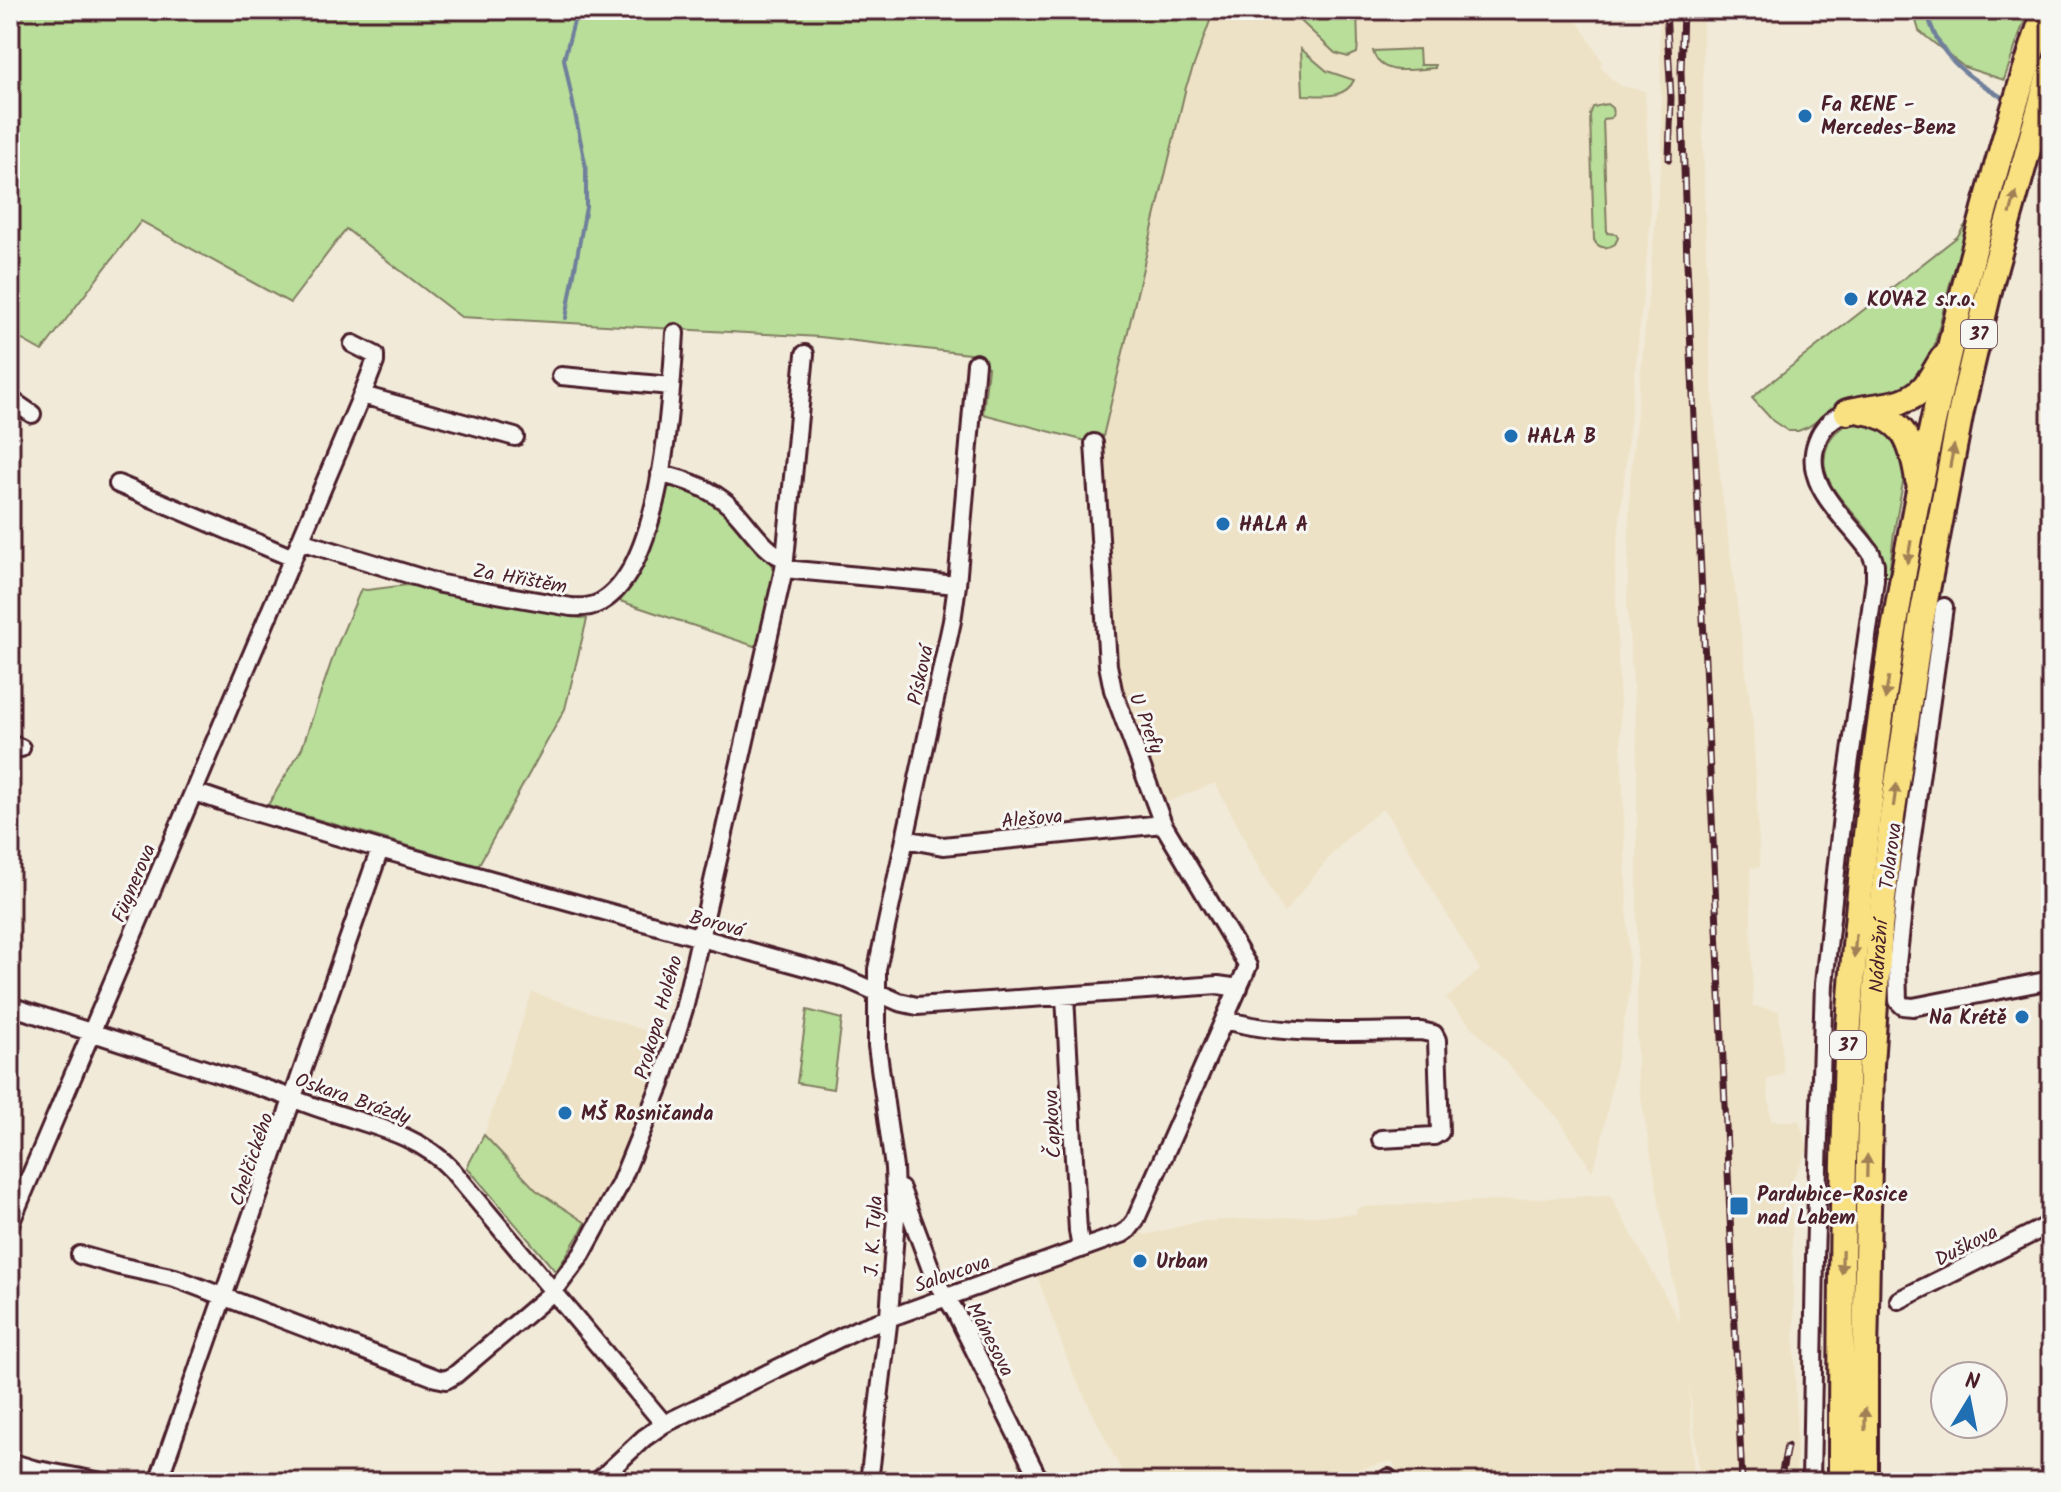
<svg xmlns="http://www.w3.org/2000/svg" width="2061" height="1492" viewBox="0 0 2061 1492" font-family="Kalam,sans-serif">
<rect width="100%" height="100%" fill="#f1ead8"/>
<filter id="ink" filterUnits="userSpaceOnUse"><feTurbulence type="fractalNoise" baseFrequency=".0125" numOctaves="2"/><feDisplacementMap in="SourceGraphic" scale="16" xChannelSelector="R" yChannelSelector="G"/><feConvolveMatrix kernelMatrix="1 2 1 2 8 2 1 2 1" color-interpolation-filters="sRGB"/></filter>
<g filter="url(#ink)">
<path fill="#eee2c6" d="M1214,10h343l7,2 16,13 22,36 -1,5 9,12 11,8 24,5 6,126 -36,350 15,424 -30,158 -8,22 -33,-52 -113,-120 34,-29 -90,-152 -8,-9 -36,30 -13,14 -49,60 -38,-68 1,-2 -32,-60 -53,21 -46,-122 -15,-237 85,-358z
M1659,10h44v130l5,181 4,65 8,91 33,246 7,144 -10,1 3,138 26,5 5,63 -17,6 4,41h28l9,28 -16,32 -1,12 6,255 -1,34h-96l-11,-100 5,100h-292l-10,-21 -87,21h-178l-56,-113 -34,-93 97,-35 6,-9 6,3 55,-14 155,-7v-5l5,-2 249,-12 70,127 -43,-247v-334l-10,-137 3,-121 32,-330z
M532,992l132,45 -17,54 -20,49 -17,40 -24,43 -50,-33 -52,-55z"/>
<path fill="#b8de99" stroke="#817e62" stroke-width="2" d="M10,10h1204l-28,77 -85,358 -118,-31 5,-47 -19,-13 -149,-17 -359,-20 -115,-88 -56,74 -149,-82 -99,130 -32,-18z
M1289,10h68l1,34 -1,9 -9,4 -13,-4z
M1913,10h115l-24,70 -40,-13 -45,-36z
M1301,49l26,22 27,9c-9,20 -33,15 -51,15z
M1419,49l1,16h15v3c-21,1 -55,10 -62,-17z
M1607,104l5,4 1,6 -2,4 -8,1 4,114 9,1 2,4 -3,6c-7,5 -17,5 -21,-4l-4,-125 3,-8z
M1968,221l2,1 -21,65 -18,72 -19,32 -71,13 -33,23 -10,4h-10l-15,-10 -21,-23 4,-4 201,-157z
M1862,420l30,10 14,36 -12,66 -5,44h-5c0,-13 -3,-26 -10,-36 -17,-30 -63,-56 -46,-96 6,-15 19,-21 34,-24z
M671,483h4l49,23 45,53 5,9 1,7 -15,73 -140,-47 -5,-4 50,-111z
M407,585l180,34 -22,90 -87,157 -210,-61 34,-57 34,-100 25,-59 6,1z
M807,1010l35,9 -9,70 -36,-6z
M484,1135l52,55 50,33 -30,49 -89,-105z"/>
<g fill="none" stroke-linecap="round" stroke-linejoin="round">
<path stroke="#6f7f9b" stroke-width="4" d="M1927,10c9,47 41,67 80,90
M10,25l14,-15
M566,318l20,-111v-39l-22,-109 13,-49"/>
<defs>
<path id="street" d="M561,376l110,10
M362,395l153,42
M10,399l22,15
M660,474c25,5 50,14 70,32 16,14 35,48 55,52
M118,484l175,74
M300,541l141,43 130,23c11,1 21,0 30,-5 62,-35 70,-204 74,-269
M784,569l173,16
M1944,607l-36,258 -11,99 1,37 5,5 10,1 138,-27
M10,744l11,4
M194,792l47,16 139,41 462,128 57,25 18,4 301,-21 21,3
M905,839l38,7 220,-22
M1065,996l13,235 3,18
M10,1006l265,86c18,6 35,14 53,19 44,15 91,23 124,59l212,254
M1226,1020c57,17 135,11 195,11l13,3 3,6 3,92 -6,4 -53,3
M901,1189l34,91 20,31 85,171
M10,1224l352,-829 13,-33v-7l-22,-11
M80,1255l39,11 56,12 261,100 10,2 9,-5 99,-84 28,-37 38,-70 41,-100 23,-75 100,-440 21,-215
M1899,1300l152,-76
M10,1462l23,7 70,13
M1388,1478l3,4
M158,1482l222,-633
M597,1482l47,-44 20,-14 194,-95 264,-95 6,-4 7,-9 113,-255 -85,-142 -50,-134 -5,-25 -14,-222
M869,1482l20,-166 7,-98 -2,-50 -17,-122v-77l75,-348 5,-36 19,-222
M1811,1482l4,-224 9,-274 18,-168 33,-236v-16l-4,-11c-22,-33 -71,-67 -54,-112 5,-14 16,-24 30,-29"/>
<g id="primary">
<path d="M1861,411c43,6 51,30 57,69"/>
<path d="M1847,412c26,-8 59,-3 78,-26 7,-9 12,-19 18,-28"/>
<path d="M1841,1482c0,-118 0,-235 4,-353 1,-35 1,-70 4,-105 23,-342 88,-689 196,-1014"/>
<path id="s1" d="M1865,1482v-126l6,-291 9,-137 12,-111 29,-195 40,-211 31,-133 59,-210"/>
</g>
</defs>
<use href="#street" stroke="#4a1f2b" stroke-width="22"/>
<use href="#primary" stroke="#4a1f2b" stroke-width="30"/>
<use href="#street" stroke="#f6f6f2" stroke-width="16"/>
<use href="#primary" stroke="#f9e181" stroke-width="24"/>
<defs>
<path id="rail" d="M1666,10l5,88 -2,61
M1683,10l-2,62 6,191 55,1219
M1780,1482l7,-36"/>
</defs>
<use href="#rail" stroke="#4a1f2b" stroke-width="7"/>
<use href="#rail" stroke="#f6f6f2" stroke-width="4" stroke-dasharray="12" stroke-linecap="butt"/>
</g>
<defs><path id="oneway-solid" d="M-6-.8H1V-3.2L6.5 0L1 3.2V.8H-6Z" transform="scale(2)"/></defs>
<g fill="#a28056">
<use href="#oneway-solid" transform="translate(2013 203) rotate(-75)"/>
<use href="#oneway-solid" transform="translate(1952 456) rotate(-79)"/>
<use href="#oneway-solid" transform="translate(1909 552) rotate(100)"/>
<use href="#oneway-solid" transform="translate(1887 688) rotate(99)"/>
<use href="#oneway-solid" transform="translate(1895 795) rotate(-82)"/>
<use href="#oneway-solid" transform="translate(1855 946) rotate(95)"/>
<use href="#oneway-solid" transform="translate(1867 1166) rotate(-89)"/>
<use href="#oneway-solid" transform="translate(1842 1262) rotate(91)"/>
<use href="#oneway-solid" transform="translate(1865 1419) rotate(-90)"/>
</g>
</g>
<g fill="#1f6fb2" stroke="#f6f6f2" stroke-width="3">
<circle cx="1805" cy="116" r="8"/>
<circle cx="1851" cy="299" r="8"/>
<circle cx="1511" cy="436" r="8"/>
<circle cx="1223" cy="524" r="8"/>
<circle cx="2022" cy="1017" r="8"/>
<circle cx="565" cy="1113" r="8"/>
<rect x="1729" y="1196" width="20" height="20" rx="4"/>
<circle cx="1140" cy="1261" r="8"/>
</g>
<g text-anchor="middle" stroke-width="6" stroke-linejoin="round" paint-order="stroke">
<g fill="#f6f6f2" stroke="#7e6067" stroke-width="2">
<rect x="1961" y="320" width="36" height="28" rx="6"/>
<rect x="1830" y="1031" width="36" height="28" rx="6"/>
</g>
<g font-size="18" font-weight="bold" fill="#4a1f2b">
<text x="1979" y="340">37</text>
<text x="1848" y="1051">37</text>
</g>
<g font-size="20" font-weight="bold" fill="#4a1f2b" stroke="#f6f6f2" text-anchor="start">
<text x="1821" y="111">Fa RENE -<tspan x="1821" dy="23">Mercedes-Benz</tspan></text>
<text x="1867" y="306">KOVAZ s.r.o.</text>
<text x="1527" y="443">HALA B</text>
<text x="1239" y="531">HALA A</text>
<text x="2006" y="1024" text-anchor="end">Na Krétě</text>
<text x="581" y="1120">MŠ Rosničanda</text>
<text x="1757" y="1201">Pardubice-Rosice<tspan x="1757" dy="23">nad Labem</tspan></text>
<text x="1156" y="1268">Urban</text>
</g>
<g font-size="20" fill="#4a1f2b" stroke="#f6f6f2">
<text transform="translate(520 578) rotate(10)" y="7">Za Hřištěm</text>
<text transform="translate(920 675) rotate(-78)" y="7">Písková</text>
<text transform="translate(1147 723) rotate(69)" y="7">U Prefy</text>
<text transform="translate(1032 818) rotate(-5)" y="7">Alešova</text>
<text transform="translate(1890 856) rotate(-83)" y="7">Tolarova</text>
<text transform="translate(133 883) rotate(-67)" y="7">Fügnerova</text>
<text transform="translate(717 923) rotate(15)" y="7">Borová</text>
<text dy="7" stroke="none"><textPath href="#s1" startOffset="526">Nádražní</textPath></text>
<text transform="translate(658 1017) rotate(-74)" y="7">Prokopa Holého</text>
<text transform="translate(353 1098) rotate(19)" y="7">Oskara Brázdy</text>
<text transform="translate(1052 1124) rotate(-93)" y="7">Čapkova</text>
<text transform="translate(251 1159) rotate(-71)" y="7">Chelčického</text>
<text transform="translate(873 1236) rotate(-87)" y="7">J. K. Tyla</text>
<text transform="translate(1966 1245) rotate(-27)" y="7">Duškova</text>
<text transform="translate(952 1273) rotate(-19)" y="7">Salavcova</text>
<text transform="translate(991 1339) rotate(63)" y="7">Mánesova</text>
</g>
</g>
<rect width="2061" height="1492" fill="none" stroke="#f6f6f2" stroke-width="40"/>
<rect x="20" y="20" width="2021" height="1452" fill="none" stroke="#4a1f2b" stroke-width="3" filter="url(#ink)"/>
<g transform="translate(1969 1400) rotate(10)"><circle r="38" fill="#f6f6f2" stroke="#b1a0a2" stroke-width="2"/>
<path d="M0-6L14 30L0 20L-14 30Z" fill="#1f6fb2"/>
<text y="-12" font-size="22" font-weight="bold" text-anchor="middle" fill="#4a1f2b">N</text>
</g>
</svg>
